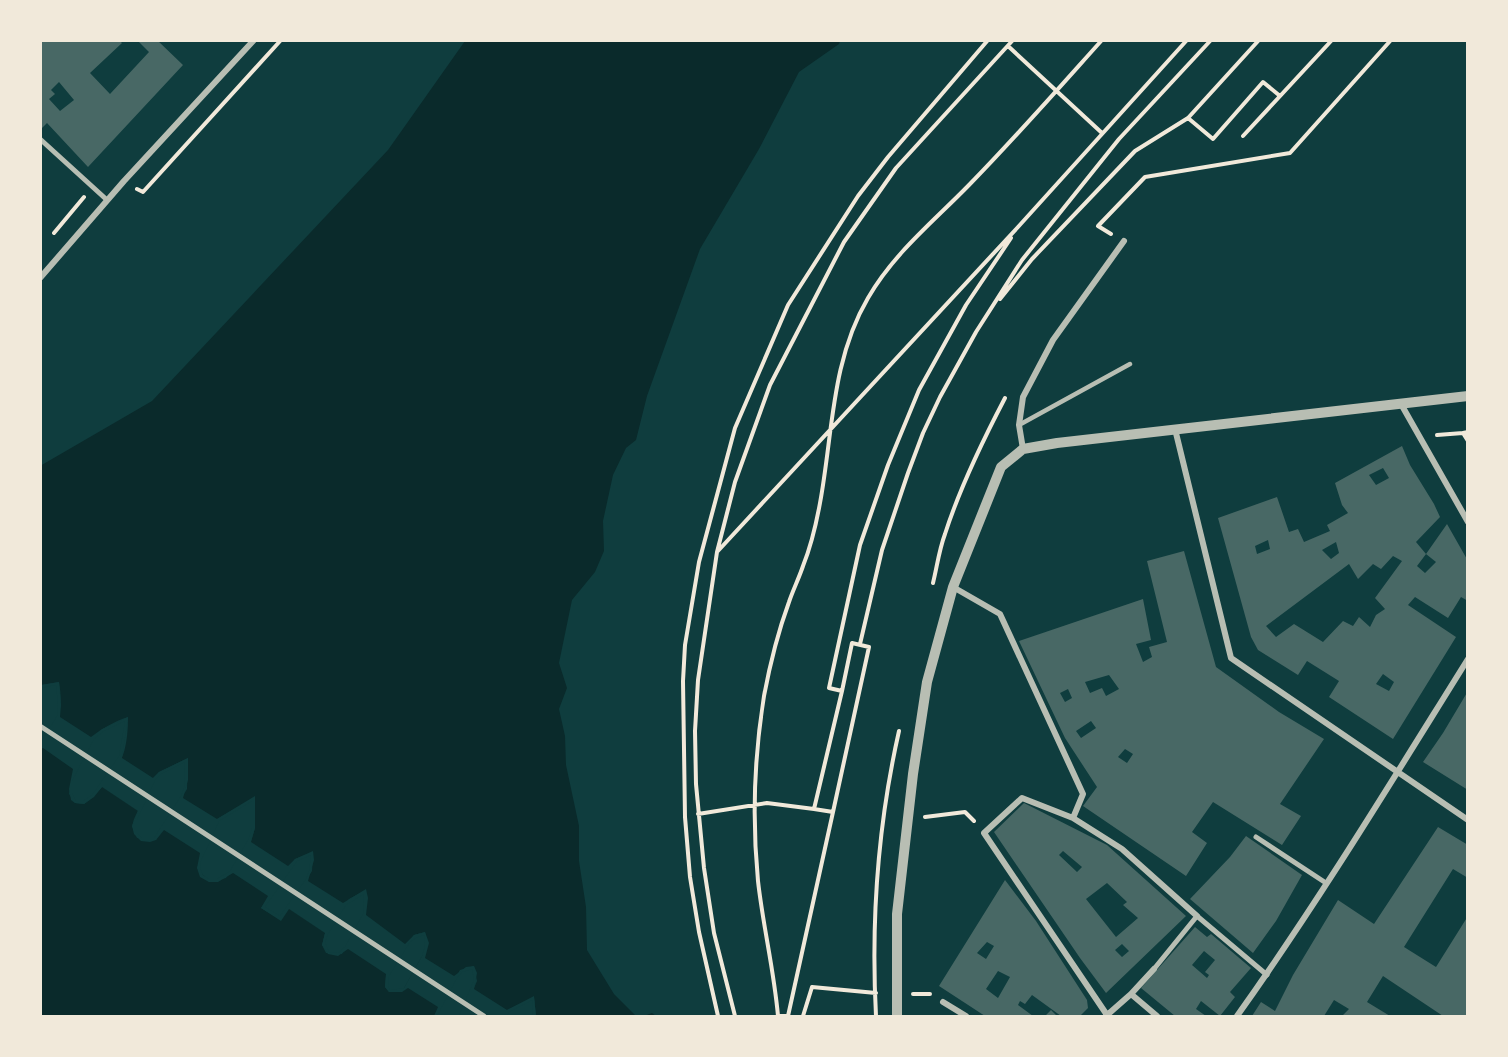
<svg xmlns="http://www.w3.org/2000/svg" width="1508" height="1057" viewBox="0 0 1508 1057" font-family="Cabin,sans-serif">
<rect width="100%" height="100%" fill="#0f3d3e"/>
<path fill="#0a2a2b" fill-rule="evenodd" d="M465,41h375l-1,3 -40,28 -40,77 -59,100 -53,147 -11,44 -10,8 -13,27 -10,46 1,30 -9,21 -23,28 -13,63 8,25 -8,21 6,27 1,29 13,61v35l7,46 1,43 27,44 22,22h8l8,-3 4,3h-120l-2,-19 -27,13 -45,6 15,-35 -3,-15 -14,4 -26,46h-393v-267c17,-24 23,-37 18,-67l-18,3 -1,-219 112,-65 236,-251zM128,717c0,12 -1,27 -5,38 -6,16 -26,40 -39,49l-9,-1 -6,-9c7,-39 19,-64 59,-77zM188,758l-1,31 -31,51 -19,-2 -5,-12 2,-7 19,-41 6,-6zM255,797v31l-4,13 -25,37 -17,4 -12,-14 20,-49zM313,852l-1,19 -31,49 -20,-12 34,-49zM366,890v25l-24,39 -16,-1 -4,-8 3,-12 24,-34zM425,932l3,14 -26,46h-13l-4,-5 1,-13 28,-39z"/>
<path fill="#0f3d3e" fill-rule="evenodd" d="M59,682l2,23 -1,12 31,20 11,-8 26,-12 -6,41 31,20 6,-6 29,-14v22l-5,18 34,21 38,-23v32l-4,14 37,24 7,-7 18,-8 1,9 -6,21 35,22 23,-14 2,9 -2,17 39,29 9,-9 11,-3 4,11 -4,15 29,18 12,-9 8,-1 3,7 -3,16 33,21 27,-14 2,20h-3l-1,-16 -23,12 -2,4h-48l15,-36 -2,-11 -10,3 -5,6 -20,38h-3l4,-9 -30,-19 -6,4h-13l-4,-5 1,-13 -38,-25 -10,7 -10,-2 -6,-9 3,-12 -36,-24 -8,12 -20,-13 7,-12 -35,-23 -15,9h-9l-9,-5 -3,-9 3,-15 -36,-23 -8,10 -6,2 -9,-1 -7,-7 -2,-8 6,-15 -36,-24 -8,10 -10,7 -9,-1 -4,-3 -2,-11 4,-20 -30,-21 -2,1 -1,-5 17,-28 1,-11 -2,-20 -16,3 1,-3zM125,721l-6,35 -27,39 -9,6h-7l-4,-8v-12l22,-42 10,-8zM185,762l-1,26 -3,8 -27,42h-12l-5,-5v-13l18,-40 6,-6zM252,801v27l-4,12 -18,31 -13,8h-8l-6,-4 -3,-7 1,-7 18,-40zM311,855l-2,16 -3,8 -26,37 -15,-9 32,-46zM364,894l-1,20 -18,33 -7,6 -9,-1 -4,-10 3,-8 18,-29zM424,935l1,11 -3,10 -18,32 -14,2 -2,-4 1,-10 21,-34 6,-4z"/>
<path fill="#486865" fill-rule="evenodd" d="M40,40h79l3,3 -32,30 20,21 39,-42 -12,-12h20l26,25 -95,102 -41,-44 -5,5 -2,-2zM59,82l15,18 -14,11 -11,-12 6,-5 -4,-4z
M1402,446l8,19 24,39 6,13 -24,25 10,12 21,-30 21,37v40l-7,-4 -13,21 -33,-21 -7,8 48,32 -63,102 -64,-42 10,-16 -32,-20 -9,14 -40,-25 -7,-13 -33,-119 59,-21 12,35 9,-3 6,13 26,-11 -3,-6 21,-12 -6,-8 -7,-22zM1383,468l6,10 -13,7 -7,-10zM1268,540l2,9 -13,5 -2,-8zM1336,542l3,11 -8,6 -9,-9zM1426,554l10,8 -11,11 -8,-7zM1393,556l9,5 -27,37 10,11 -9,6 -6,12 -11,-10 -6,9 -10,-5 -20,21 -29,-18 -18,13 -10,-11 83,-62 9,15 15,-15 8,5zM1383,674l11,8 -5,9 -13,-7z
M1184,551l32,116 63,45 45,27 -44,65 21,12 -19,29 -69,-43 -21,30 15,11 -21,33 -103,-70 14,-19 -32,-49 -46,-97 124,-42 8,41 -15,4 7,18 9,-5 -3,-10 18,-5 -20,-81zM1109,675l10,14 -13,7 -4,-8 -12,5 -5,-11zM1068,689l4,9 -7,4 -5,-9zM1091,721l5,7 -15,10 -5,-7zM1125,749l8,5 -6,9 -9,-6z
M1468,691v99l-45,-28 20,-29z
M1024,803l83,42 79,71 -80,77 -26,-35 -86,-126zM1063,851l19,16 -5,5 -18,-17zM1107,883l20,19 -4,3 15,13 -22,19 -30,-38zM1122,944l7,7 -7,6 -7,-7z
M1438,827l30,18v33l-15,-9 -49,78 32,20 32,-51v100h-25l-60,-40 -16,26 23,14h-48l7,-7 -15,-9 -10,16h-72l9,-14 14,9 18,-36 45,-75 36,24z
M1246,836l56,39 -26,46 -23,32 -63,-54 40,-42z
M1005,880l31,41 51,79 1,8 -8,8h-19l-29,-21 -7,9 -5,-3 -2,4 15,11h-48l-46,-30zM987,942l7,4 -8,13 -9,-6zM998,971l12,6 -12,21 -12,-9z
M1195,927l12,10 4,-3 40,34 -21,24 5,5 -15,19 -19,-15 -5,8 10,7h-31l-34,-28zM1204,951l11,9 -10,12 4,3 -2,3 -15,-13z
M1051,1010l6,6h-12z"/>
<g fill="none" stroke-linecap="round" stroke-linejoin="round">
<path stroke="#f1e9da" stroke-width="4" d="M1008,46l94,87
M1188,118l25,21 50,-57 17,14
M1243,136l89,-96
M137,189l6,3 138,-152
M54,233l30,-36
M1111,234l-13,-8 47,-49 145,-24 101,-113
M1000,299l32,-40 103,-108 53,-33 71,-78
M1468,432l-5,1 5,8
M1437,435l26,-2
M717,552l18,-70 35,-97 74,-143 52,-74 117,-128
M933,583c4,-16 6,-33 12,-49 15,-47 37,-92 60,-136
M860,644l22,-94 26,-77 15,-40 17,-36 36,-65 46,-72 97,-121 92,-99
M833,812l36,-165 -17,-4 -10,48
M698,814l69,-11 47,6
M925,817l40,-5 9,9
M913,994h17
M718,1016l-19,-84 -9,-55 -5,-60 -2,-136 2,-36 14,-83 36,-134 53,-123 70,-109 30,-39 100,-117
M735,1016l-21,-83 -10,-65 -8,-84 -1,-53 3,-51 19,-128 301,-325 169,-187
M787,1016h-9c-4,-46 -15,-90 -20,-135 -6,-62 -4,-123 6,-185 6,-32 14,-64 25,-94 4,-12 10,-24 14,-36 8,-20 13,-41 17,-63 13,-70 11,-142 48,-205 26,-45 65,-76 101,-113 46,-47 89,-96 133,-145
M788,1016l45,-204 -19,-3 28,-118 -13,-3 31,-143 28,-80 31,-75 47,-85 45,-67
M803,1016l9,-29 64,6
M876,1016c-5,-94 2,-192 23,-285"/>
<path stroke="#b8beb3" stroke-width="4.5" d="M1019,425l111,-61"/>
<path stroke="#b8beb3" stroke-width="5" d="M40,139l67,61
M40,726l444,290
M1256,837l70,46
M1154,969l43,-53 70,59"/>
<path stroke="#b8beb3" stroke-width="6" d="M40,278l84,-97 130,-141
M1401,404l67,118
M1175,429l56,229 237,162
M1023,449l-4,-24 4,-28 30,-57 71,-99
M953,587l47,27 83,180 -10,24
M1131,994l26,22
M943,1002l23,14
M1107,1015l-123,-182 38,-35 51,20 49,31 75,67
M1106,1016l25,-22 23,-25
M1237,1016c82,-115 156,-237 231,-357"/>
<path stroke="#b8beb3" stroke-width="10" d="M897,1016v-102l16,-140 14,-92 26,-95 48,-120 22,-18 34,-6 411,-47"/>
</g>
<rect width="1508" height="1057" fill="none" stroke="#f1e9da" stroke-width="84"/>
</svg>
